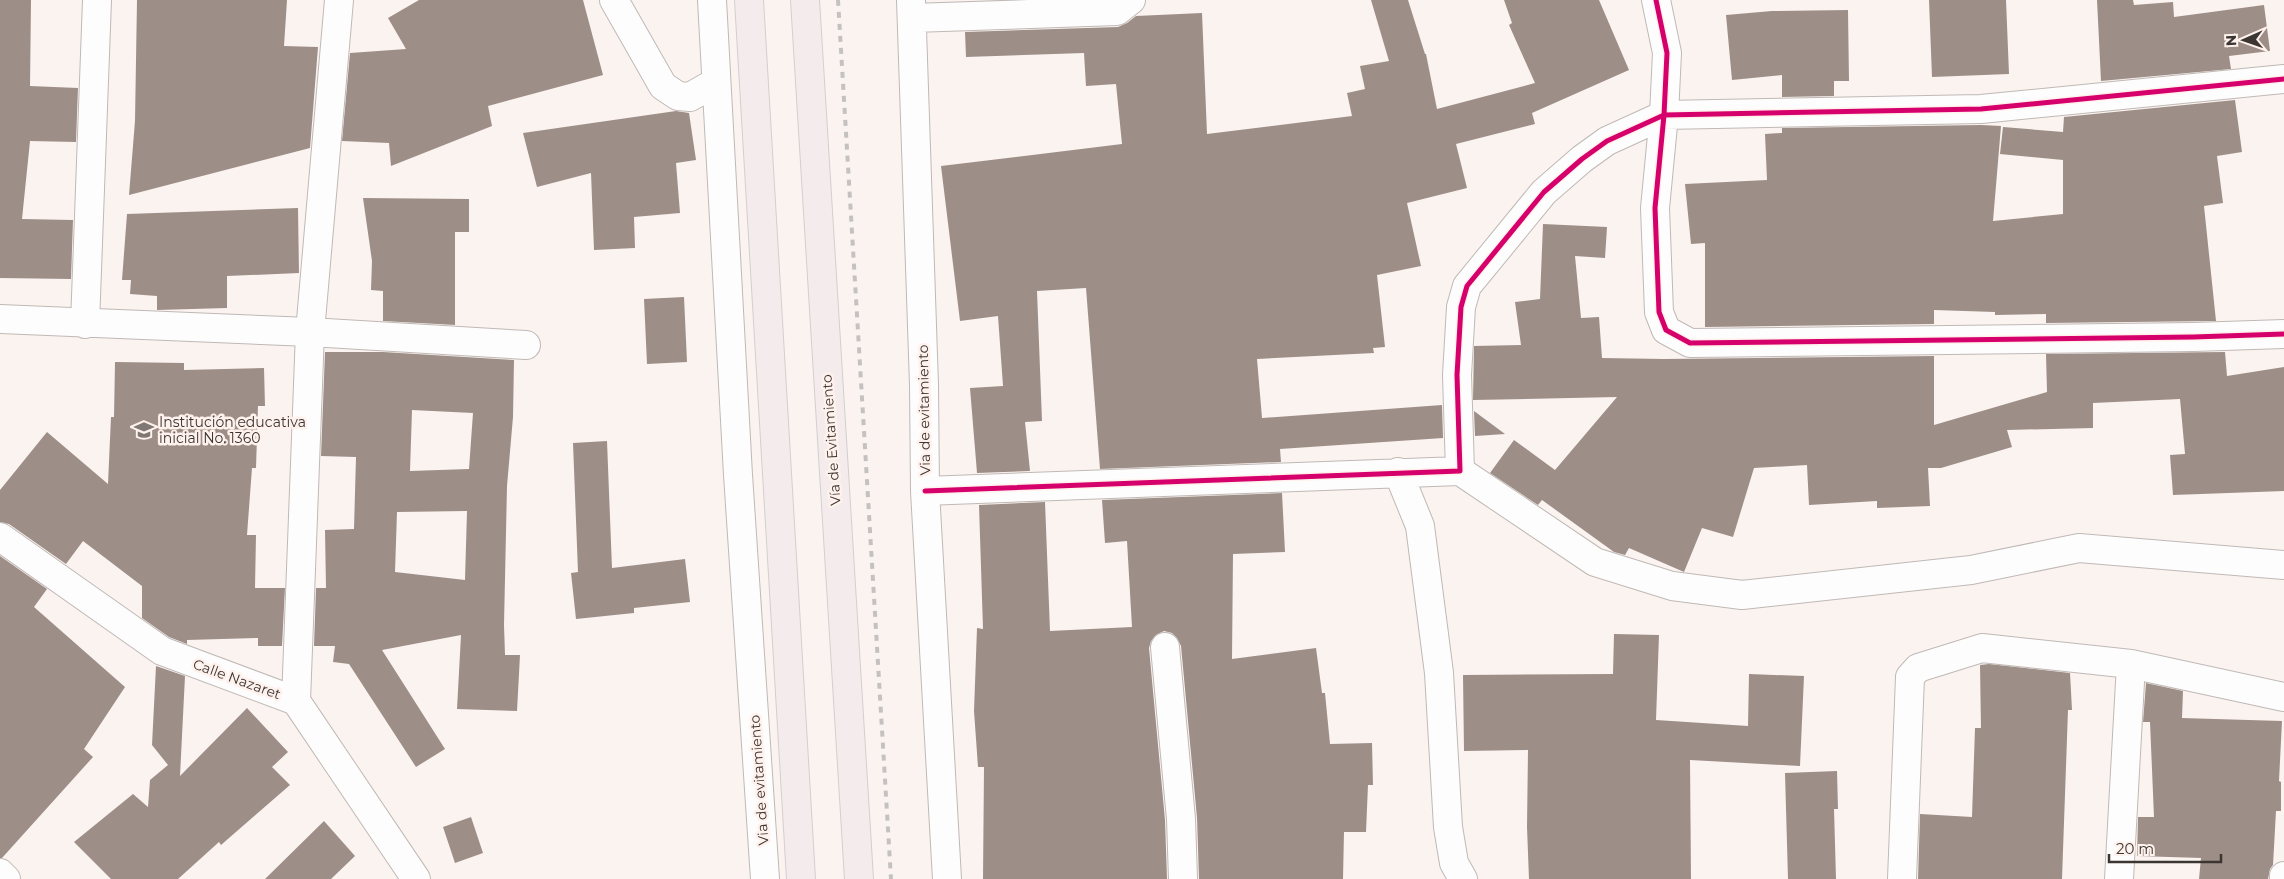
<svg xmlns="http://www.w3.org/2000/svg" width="2284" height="879" viewBox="0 0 2284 879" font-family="Montserrat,sans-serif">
<rect width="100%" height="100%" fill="#fbf3f0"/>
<path fill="#9e8e88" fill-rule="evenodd" d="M0,0h31l-1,86 48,2 -2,54 -46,-1 -8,78 51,1 -2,59 -71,-1z
M137,0h150l-3,46 34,1 -8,101 -181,47 6,-74z
M419,0h164l20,75 -115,31 4,20 -101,40 -2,-23 -47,-2 8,-88 56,-4 -18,-31z
M1371,0h37l17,54h1l11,55 98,-26 -26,-58 3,-2 -8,-23h95l30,70 -97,43 3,11 -79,20 11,44 -60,15 14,63 -44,9 8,72 -12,1 1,5 -117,6 5,59 180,-13 1,33 -163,11 1,13 -181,7 -14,-181 -49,3 5,130 -17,1 5,49 -53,2 -7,-85 33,-2 -5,-70 -38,5 -19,-155 181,-22 -6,-60 -30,2 -2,-33 -118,4 -1,-25 153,-5 9,-4 9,-7 66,-3 5,121 145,-18 -5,-23 18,-4 -5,-23 29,-5z
M1929,0h77l3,74 -77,3z
M2097,0h36l1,5 39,-3 1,15 90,-12 6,46 -41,5 2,13 -130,12z
M1848,10l1,71h-15v15l-52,1v-22l-50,5 -6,-65 46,-4z
M2235,100l7,52 -25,4 6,47 -19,3 12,115 -170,2v-9l-51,1v-3l-61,-2v14l-229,3v-84l-14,1 -6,-60 82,-4 -2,-46 17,-1v-5l199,-3 20,1 -8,95 70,-7v-54l-63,-6 3,-27 60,5 1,-15z
M676,111l13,2 7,47 -20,3 4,50 -46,4 1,31 -41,2 -3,-77 -54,14 -14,-54z
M363,198l106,1v33h-14v93l-72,-4v-30l-12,-1 1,-29z
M298,208l1,65 -72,3v32l-70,2v-14l-27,-2 1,-14h-9l5,-66z
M1543,224l64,3 -2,31 -30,-2 6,62 18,-1 3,41 62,1 270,-3v69l113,-33 -1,-38 179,-2 2,24 57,-9v124l-111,4 -3,-40 15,-1 -5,-55 -87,4v25l-86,2 5,17 -71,21h-13l2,38 -53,2v-7l-68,4 -2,-40 -53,3 -21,69 -31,-9 -18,44 -55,-24 -4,7 -11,-3 -72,-52 -4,5 -48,-32 24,-33 41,30 62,-73 -144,3 1,-54 47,-1 -6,-43 25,-3z
M684,297l3,65 -40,2 -3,-65z
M325,352h58l131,8 -1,57 -6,69 -3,139 1,30h15l-3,56 -60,-2 4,-74 -79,15 63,99 -29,18 -67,-103 -16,-2 2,-16h-21l2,-58h10l-1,-58 29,-1 2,-72 -35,-1zM412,410l61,3 -4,56 -59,2zM467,511l-2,69 -70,-8 2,-60z
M115,362l69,1v7l80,-2 1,38h-7l-2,62h-4l-5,67h9l-1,53h30l-3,58h-24v-8l-71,2v4l-18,-7 -27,-19v-32l-59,-45 -17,23 -57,-40 -9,-2v-32l47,-58 61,52 3,-67h3z
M1474,411l31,23 -30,2z
M607,441l5,127 73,-9 5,43 -56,6v5l-58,6 -5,-46 7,-1 -5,-129z
M1282,493l3,59 -52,2 -1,105 84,-11 6,45h3l5,51 42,-1 1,42h-5l-2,47h-22l-1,47h-144l-2,-61 -16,-172 -4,-8 -5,-5 -8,-2 -8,4 -5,6 -2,7 16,172 2,59h-184l1,-112h-6l-4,-56 3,-83 6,1 -4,-124 66,-3 5,129 82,-4 -5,-86 -22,2 -3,-43z
M0,556l47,33 -13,18 91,80 -41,62 9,8 -91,101h-2z
M1614,634l45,1 -3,85 92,6 1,-52 55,2 -4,90 -110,-6 1,119h-162l-2,-52 1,-77 -64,1 -1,-76 150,-1z
M1989,664l81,9 2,37h-4l-6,169h-144l2,-65 52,3 3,-89h6l-1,-63z
M156,666l29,10 -5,100 67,-68 41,44 -16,15 18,18 -69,60 -2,-3 -41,37h-67l-37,-37 59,-48 15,13 2,-27 18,-15 -16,-20z
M2146,683l37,8 -1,27 100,3 -3,60 2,1v29h-5l-3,54 -3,4 -2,10h-69l2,-21 -64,-2 1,-39h16l-4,-95h-7z
M1837,771l1,38h-4l2,70h-48l-3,-106z
M471,817l12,36 -28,10 -12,-36z
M324,821l31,35 -24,23h-66z"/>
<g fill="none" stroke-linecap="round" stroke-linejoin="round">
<defs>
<path id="street" d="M614,0l49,86 15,10 12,1 26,-15
M712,0l26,475 27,404
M911,0l13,385 1,106 22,388
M913,18l204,-7 14,-11
M2284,79l-303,30 -317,6 -9,93 4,104 7,18 24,13 503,-6 91,-3
M0,319l310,13 216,13
M85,324l12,-324
M1460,471l135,91 77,24 70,9 229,-25 108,-22 205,17
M1398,472l22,54 19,147 9,154 6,36 9,16
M925,491l535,-20 -3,-96 4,-68 6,-21 77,-94 38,-33 25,-18 57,-26 3,-62 -11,-53
M0,537l162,114 134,50 120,178
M1165,647l16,172 2,60
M296,701l14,-369 29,-332
M0,873l6,6
M1902,879l8,-202 8,-9 64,-20 149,16 153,33
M2119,879l12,-215
M2284,879v-3"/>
<path id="highway" d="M749,0l52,879
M805,0l54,879"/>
</defs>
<use href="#street" stroke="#bfb9b6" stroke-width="30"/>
<use href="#highway" stroke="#d3cfcd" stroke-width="30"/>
<use href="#street" stroke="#fefdfd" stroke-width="28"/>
<use href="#highway" stroke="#f4ebed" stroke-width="28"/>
<path stroke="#c4c2c0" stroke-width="4" stroke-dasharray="6 6" stroke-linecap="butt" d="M838,0l53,879"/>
<defs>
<path id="cycleway" d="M2284,79l-303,30 -317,6 -9,93 4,104 7,18 24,13 503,-6 91,-3
M925,491l535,-20 -3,-96 4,-68 6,-21 77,-94 38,-33 25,-18 57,-26 3,-62 -11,-53"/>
</defs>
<use href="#cycleway" stroke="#fff1ec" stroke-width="8"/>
<use href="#cycleway" stroke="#d6006c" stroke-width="5"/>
</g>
<defs>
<symbol id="school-bare" viewBox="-9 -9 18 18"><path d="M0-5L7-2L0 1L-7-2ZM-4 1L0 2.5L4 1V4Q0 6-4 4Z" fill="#7f7875" stroke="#fff1ec" stroke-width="2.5" paint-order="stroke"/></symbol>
</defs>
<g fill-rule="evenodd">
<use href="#school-bare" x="130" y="416" width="28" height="28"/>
</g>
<g text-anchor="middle" stroke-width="5" stroke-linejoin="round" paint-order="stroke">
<g font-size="14" fill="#3c3633" stroke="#fff1ec">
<text transform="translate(924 410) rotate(-91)" y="5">Via de evitamiento</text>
<text transform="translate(831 440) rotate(-94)" y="5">Vía de Evitamiento</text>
<text transform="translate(237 679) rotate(20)" y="5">Calle Nazaret</text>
<text transform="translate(759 780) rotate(-94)" y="5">Via de evitamiento</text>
</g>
<g font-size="14" fill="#3c3633" stroke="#fff1ec" text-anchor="start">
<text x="159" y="427">Institución educativa<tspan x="159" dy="16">inicial No. 1360</tspan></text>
</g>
</g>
<g transform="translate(2244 40) rotate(268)" stroke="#fff1ec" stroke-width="4" paint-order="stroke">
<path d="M0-4L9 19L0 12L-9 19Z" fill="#3c3633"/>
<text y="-8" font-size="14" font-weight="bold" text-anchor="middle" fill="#3c3633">N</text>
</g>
<path d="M2109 854v8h112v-8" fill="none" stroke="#3c3633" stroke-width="2.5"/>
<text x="2116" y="854" font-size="15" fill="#3c3633" stroke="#fff1ec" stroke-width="4" paint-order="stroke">20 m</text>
</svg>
